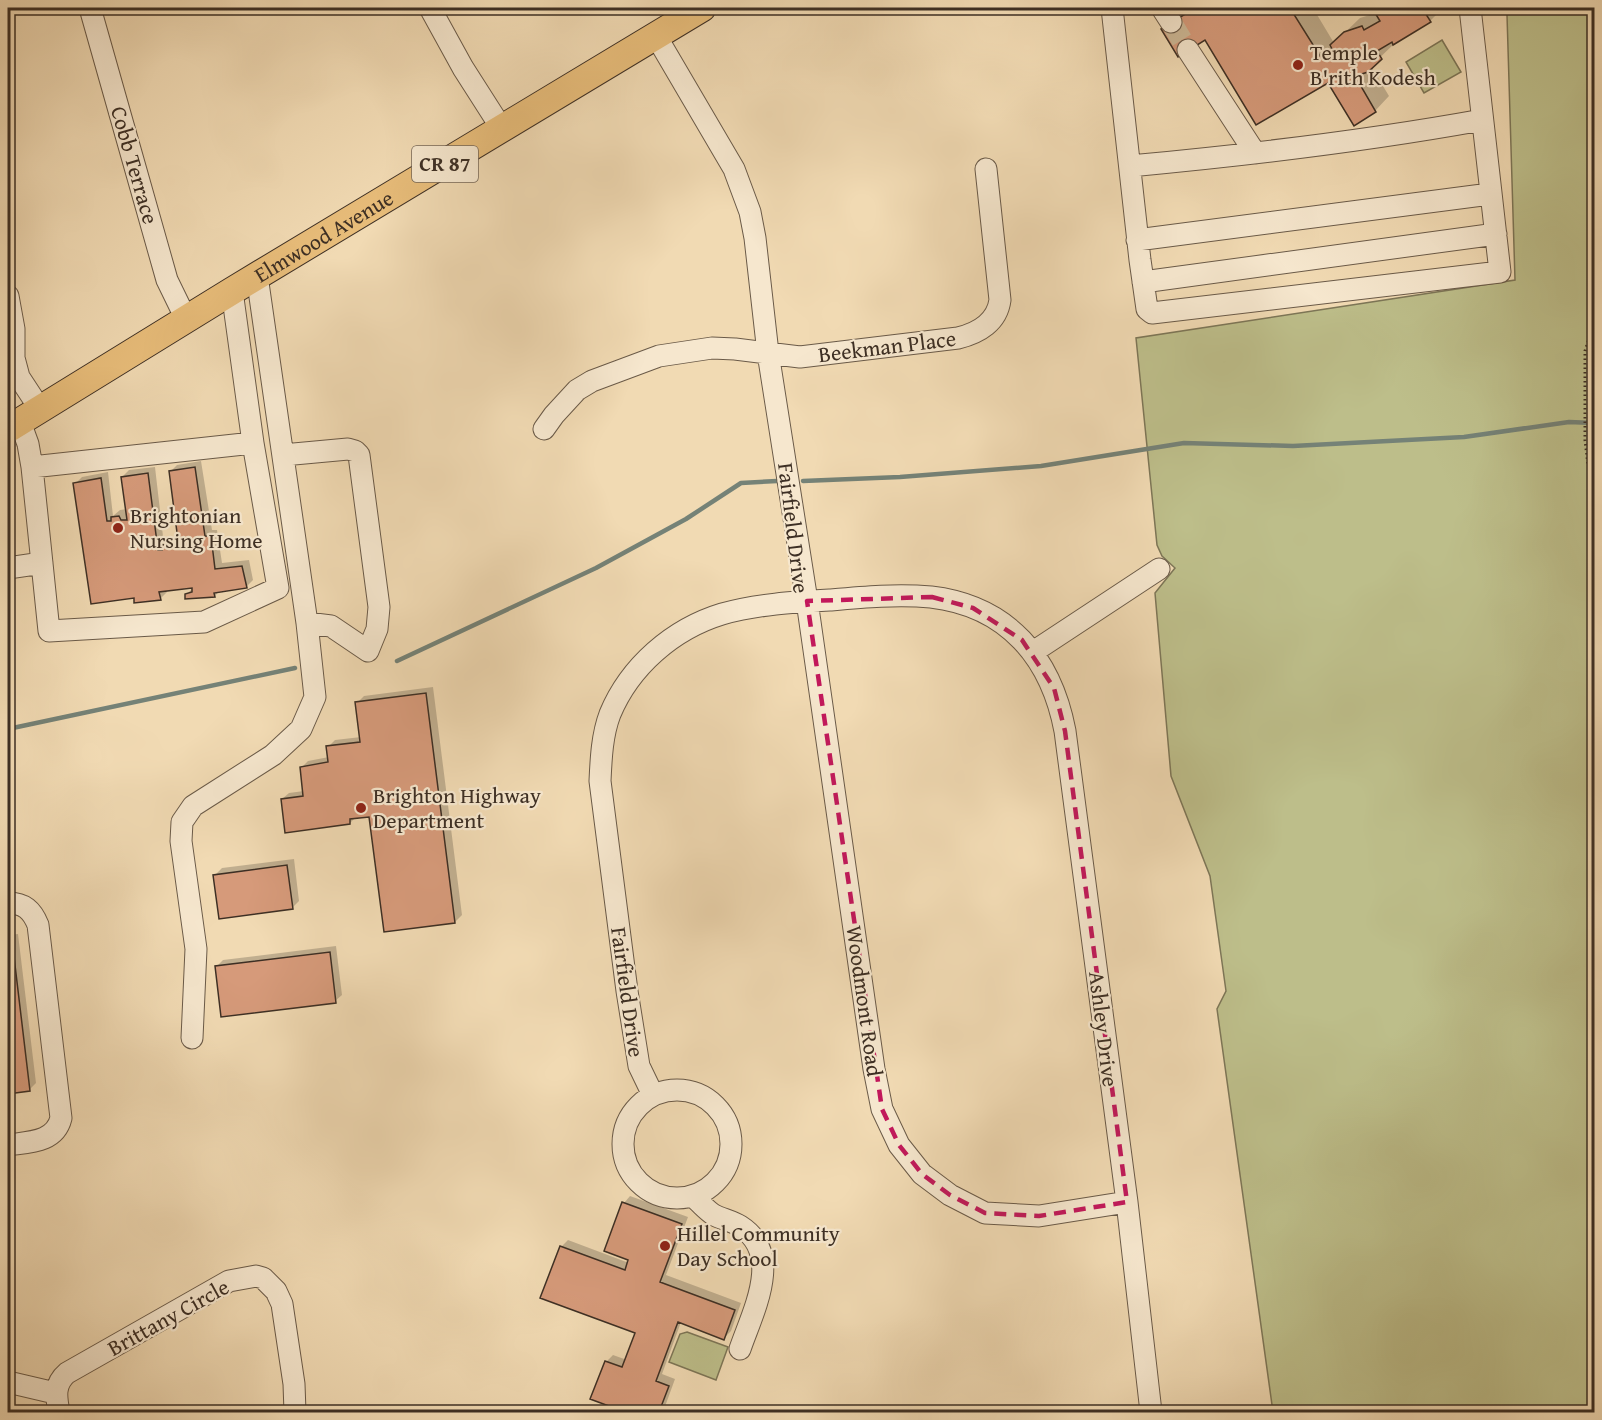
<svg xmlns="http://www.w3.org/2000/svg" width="1602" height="1420" viewBox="0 0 1602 1420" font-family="'Gentium Book Plus',serif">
<rect width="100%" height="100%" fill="#f1dab3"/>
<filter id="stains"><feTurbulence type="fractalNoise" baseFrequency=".00333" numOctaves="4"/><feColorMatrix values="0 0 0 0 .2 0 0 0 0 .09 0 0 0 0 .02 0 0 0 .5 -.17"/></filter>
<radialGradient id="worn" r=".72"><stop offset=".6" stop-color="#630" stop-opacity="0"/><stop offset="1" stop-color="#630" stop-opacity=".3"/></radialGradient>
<path fill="#bdbe8a" stroke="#7d7657" stroke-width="1.5" d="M1505,8h89v1404h-321l-56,-403 9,-18 -16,-115 -39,-100 -16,-183 20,-25 -13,-12 -5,-11 -21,-207 379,-58 -8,-265z
M1442,40l19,32 -37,21 -18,-31z
M687,1332l41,15 -12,33 -47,-18 11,-28z"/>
<path fill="#0003" d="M1186,8h127l21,35 26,-25 16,-5 -3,-5h70l-13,13 -35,22 -24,23 18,30 -14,15 -47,-31 -122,-42 -29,-23 9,-6z
M201,461l11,69h5l5,33 27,-3 4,20 -7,7 -26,3 -5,6 -29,2v-3l9,-9 -29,4 1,2 -7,7 -24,-2 -61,-113 7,-7 26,-5 5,44 7,-6 7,-1 -5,-32 7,-7 26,-3 9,78 6,-6 9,-1 -9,-66 7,-7z
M433,687l29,228 -7,7 -85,-107 -14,2 -6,6 -68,-24 7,-6 15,-2 -3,-23 7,-7 21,-4 -1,-10 7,-7 26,-3 -4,-34 7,-7z
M294,859l5,42 -7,7 -77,-33 7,-7z
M18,934l18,149 -7,7 -21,2v-157z
M336,946l6,49 -7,6 -119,-34 7,-7z
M630,1196l58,21 -22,58 75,28 -10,28 -7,7 -43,-16 -19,52 13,5 -12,33h-33l-38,-13 14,-37 7,-7 14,5 10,-28 -76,-85 7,-7 61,23 -5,-60z"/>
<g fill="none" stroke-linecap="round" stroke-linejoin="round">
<path stroke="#758277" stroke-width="4.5" d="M803,481l97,-4 141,-11 143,-23 109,3 171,-9 105,-15 25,1
M397,661l199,-93 90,-49 55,-36 36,-2
M8,729l287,-61"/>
</g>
<path fill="#d69a7a" stroke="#3d2f24" stroke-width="1.5" d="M1184,8h106l30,48 12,-7 -2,-4 14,-13 18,-6 2,4 16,-9 -8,-13h50l9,14 -38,23 -1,-3 -15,9 5,8 -14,13 -13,4 21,36 -22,14 -26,-43 -72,42 -51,-85 -27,17 -17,-28 26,-16z
M195,467l10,69h6l4,33 27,-3 5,22 -33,5 1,4 -30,2v-5l7,-2v-4l-33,4 2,8 -27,3v-5l-43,6 -18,-121 28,-5 6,43h4v-4l8,-1 2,4h6l-6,-43 27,-4 10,77h4v-5l12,-1 1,5 4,-1 -10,-77z
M426,693l29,230 -71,9 -15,-115 -19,2v5l-65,9 -4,-34 22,-3 -3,-29 28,-5 -2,-16 34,-4 -5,-40z
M287,865l6,44 -74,10 -6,-44z
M8,940h4l18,151 -22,3z
M330,952l6,51 -115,14 -6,-51z
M622,1202l60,22 -22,58 75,28 -11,30 -46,-18 -22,59 13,5 -10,26h-34l-35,-13 15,-38 17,6 13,-34 -95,-35 20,-52 65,24 3,-10 -24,-9z"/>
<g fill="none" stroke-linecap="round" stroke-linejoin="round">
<path stroke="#cdb896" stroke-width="21" stroke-dasharray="21 10" stroke-linecap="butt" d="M1171,22l17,28"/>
<defs>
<path id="minor" d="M90,8l77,272 19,39
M430,8l33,60 39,61
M1112,8l28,252 7,49 5,4 348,-41 -30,-264
M1162,8l9,14
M656,36l78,133 16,43 5,26 13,115 39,248 67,468 8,40 17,36 23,29 28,21 35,18 54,3 88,-14
M1188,50l67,103
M1130,166c118,-11 236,-25 352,-46
M1137,240l353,-46
M1143,282l353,-48
M8,296l6,33v29
M8,358h6l5,19 21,32
M20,422l8,22 4,23 221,-24 -21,-152
M544,429l10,-14 23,-25 15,-9 67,-25 53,-8 23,1 65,8 158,-19c21,-5 39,-16 42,-38l-14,-131
M283,455l65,-6 7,2 4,4 20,152 -2,22 -9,22 -37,-25 -24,-3
M32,467l17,164 155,-9 74,-34 -25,-145
M8,568l34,-5
M1033,652l126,-83
M8,903c16,0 24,7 30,22l23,193c-6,25 -33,24 -53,27
M192,1038l4,-89 -15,-108 1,-19 11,-16 80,-51 28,-26 14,-32 -8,-74 -50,-347
M623 1144a54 54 0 1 1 108 0a54 54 0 1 1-108 0Z
M653,1095l-14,-29 -12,-75 -27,-210c1,-22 2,-46 10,-67 20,-48 63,-85 112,-100 35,-10 73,-12 109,-14 33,-3 66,-6 100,-3 77,9 120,61 134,134l62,471 24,210
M693,1197c7,5 13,13 21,18 8,4 18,6 26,11 44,28 13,85 0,123
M8,1382l47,11
M59,1412c-3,-15 -5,-28 8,-39l162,-92 27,-5 7,2 13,13 6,13 12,80 1,28"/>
<g id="major">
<path id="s1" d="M8,429l224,-138 470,-283"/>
</g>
</defs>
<use href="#minor" stroke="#6a5a48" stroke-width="23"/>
<use href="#major" stroke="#3d2f24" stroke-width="29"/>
<path stroke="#3d2f24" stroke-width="3" stroke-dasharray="1.5 3" stroke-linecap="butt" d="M1594,324l-9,27v89l3,25 6,13"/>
<use href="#minor" stroke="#f6e7ce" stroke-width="21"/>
<use href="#major" stroke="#e8bd7a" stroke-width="27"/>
</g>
<path fill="none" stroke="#c2185b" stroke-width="4.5" stroke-dasharray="12 8" stroke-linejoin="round" d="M932,597l41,11 49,32 32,48 11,43 62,471 -88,14 -54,-3 -35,-18 -28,-21 -23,-29 -17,-36 -75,-508z"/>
<g fill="#8f2418" stroke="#f6e7ce" stroke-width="2">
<circle cx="1298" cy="65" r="6"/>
<circle cx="118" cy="528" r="6"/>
<circle cx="361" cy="808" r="6"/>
<circle cx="665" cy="1246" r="6"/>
</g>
<g text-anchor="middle" stroke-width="4.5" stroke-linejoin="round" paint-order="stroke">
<rect fill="#f6e7ce" stroke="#746657" stroke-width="1.5" x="412" y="146" width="66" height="36" rx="4.5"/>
<g font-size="21" font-weight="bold" fill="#3d2f24">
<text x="445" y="171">CR 87</text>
</g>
<g font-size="22" fill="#3d2f24" stroke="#f6e7ce" text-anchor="start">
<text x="1310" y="60">Temple<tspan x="1310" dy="25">B'rith Kodesh</tspan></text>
<text x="130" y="523">Brightonian<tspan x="130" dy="25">Nursing Home</tspan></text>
<text x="373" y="803">Brighton Highway<tspan x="373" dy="25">Department</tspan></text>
<text x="677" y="1241">Hillel Community<tspan x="677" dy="25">Day School</tspan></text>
</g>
<g font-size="22" fill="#3d2f24" stroke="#f6e7ce">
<text transform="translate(135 165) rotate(74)" y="8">Cobb Terrace</text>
<text dy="8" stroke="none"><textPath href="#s1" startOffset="370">Elmwood Avenue</textPath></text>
<text transform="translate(887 346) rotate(-7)" y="8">Beekman Place</text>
<text transform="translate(794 528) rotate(83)" y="8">Fairfield Drive</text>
<text transform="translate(628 992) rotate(82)" y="8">Fairfield Drive</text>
<text transform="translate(865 1001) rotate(82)" y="8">Woodmont Road</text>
<text transform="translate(1104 1029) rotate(83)" y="8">Ashley Drive</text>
<text transform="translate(168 1317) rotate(-29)" y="8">Brittany Circle</text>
</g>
</g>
<rect width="1602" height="1420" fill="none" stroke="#f1dab3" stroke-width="30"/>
<rect x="9" y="9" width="1584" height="1402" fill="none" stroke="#3d2f24" stroke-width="3"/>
<rect x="15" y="15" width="1572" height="1390" fill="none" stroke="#3d2f24" stroke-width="1.5"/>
<rect width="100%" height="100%" filter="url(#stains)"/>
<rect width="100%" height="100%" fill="url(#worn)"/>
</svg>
